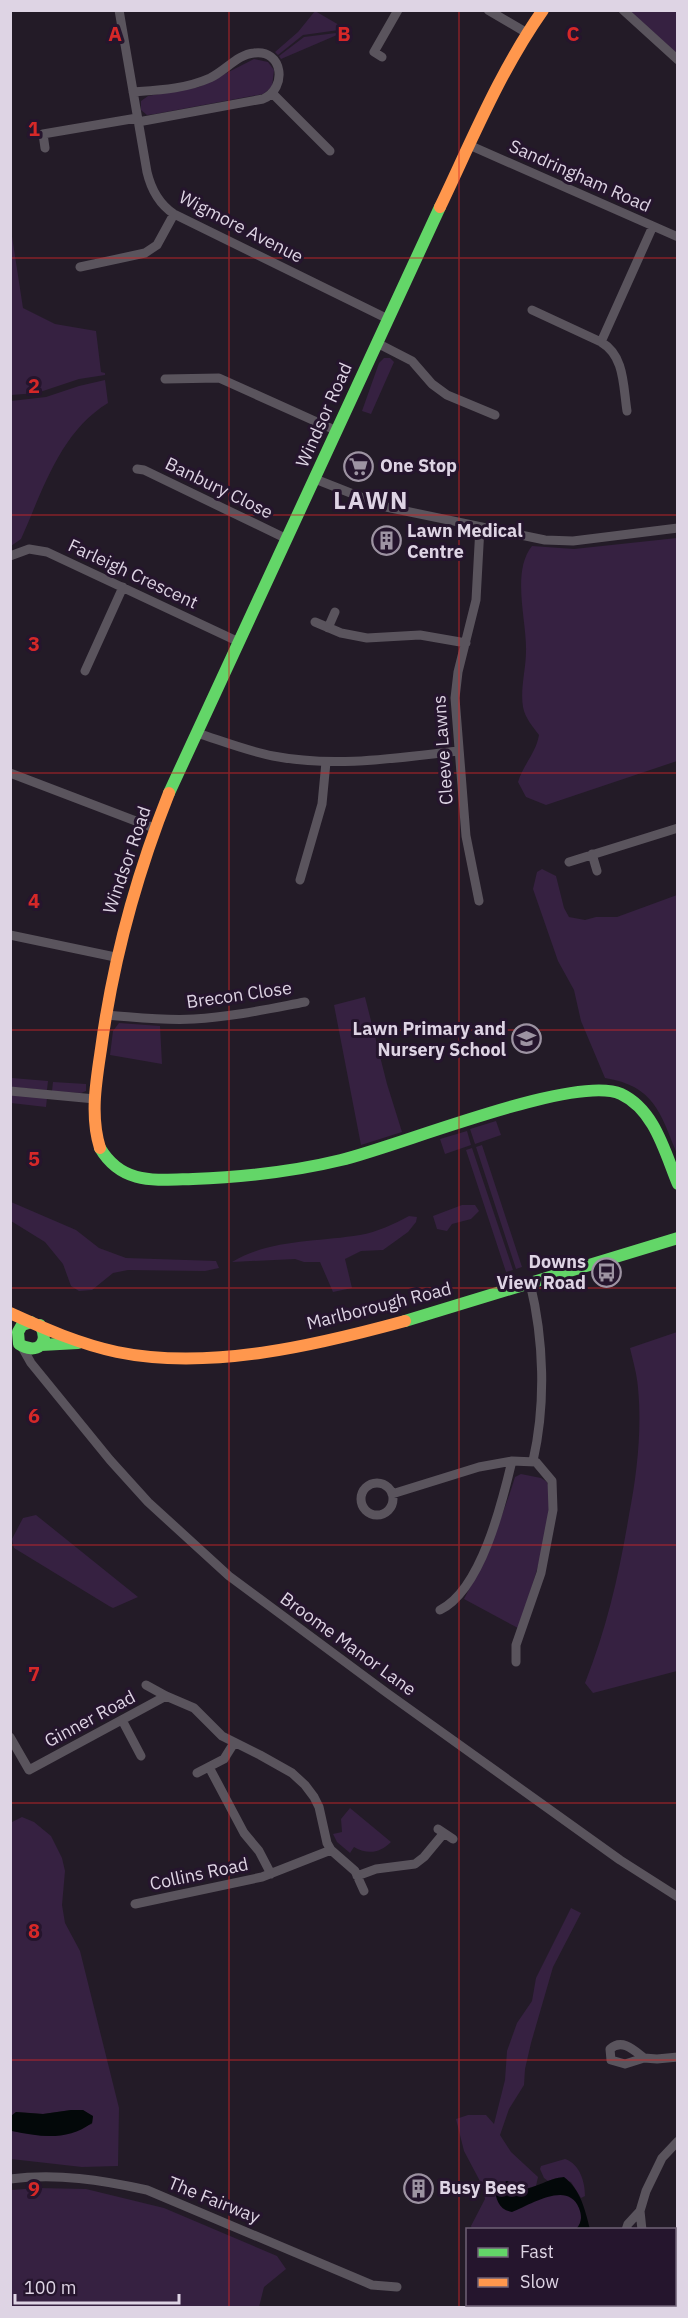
<svg xmlns="http://www.w3.org/2000/svg" width="688" height="2318" viewBox="0 0 688 2318" font-family="'IBM Plex Sans',sans-serif">
<rect width="100%" height="100%" fill="#231b27"/>
<path fill="#362141" d="M315,11l31,18 -43,6 -25,20 -3,-3 23,-20z
M630,11h47v44z
M344,32l-63,27 -2,-3 25,-19z
M254,59l14,3 6,8 -2,17 -9,7 -108,20 -8,1 -6,-5v-9l7,-5 51,-9z
M11,230l12,78 32,16 41,7 5,41 4,1v2l-26,4 -42,14 -26,2z
M384,358h6l4,4 -23,52 -9,-3 17,-48z
M105,380l3,23c-48,29 -65,87 -87,136l-10,7v-145l35,-4 33,-11z
M677,538v223l-131,44 -20,-8 -8,-15c5,-17 18,-29 21,-47 -6,-8 -14,-17 -16,-28 -3,-18 3,-38 3,-56 1,-30 -15,-79 6,-105l42,3z
M542,869l14,7 8,32 5,9 16,3 11,-3h21l60,-22v259c-17,-42 -23,-68 -72,-76l-24,-57 -7,-31 -16,-29 -25,-72 4,-17z
M365,997l22,87 15,48 -41,13 -27,-140z
M119,1023l41,3 2,38 -52,-9 3,-24z
M12,1078l36,3 -1,9 -36,-3z
M53,1082l33,2v7l-5,2 -29,-2z
M11,1093l36,5 -1,9 -35,-4z
M496,1121l5,14 -26,9 -5,-15z
M467,1131l4,14 -26,9 -5,-15z
M482,1145l40,122 -6,2 -40,-122z
M472,1148l41,122 -7,2 -40,-122z
M11,1202l65,28 23,18 27,10 90,3 3,7 -14,3 -77,-1 -15,3 -21,17 -13,1 -8,-5 -8,-22 -18,-22 -34,-21z
M462,1205h13l4,6 -8,8 -19,5 -5,7 -10,-2 -4,-13z
M409,1216l8,1 -1,5 -8,10 -25,18 -22,1 -16,8 7,29 -19,4 -13,-30h-16l-9,-3 -63,3c38,-23 86,-20 128,-27 17,-3 34,-11 49,-19z
M677,1332v339l-84,22 -8,-10c22,-56 34,-108 44,-168 8,-41 13,-85 9,-127 -1,-14 -5,-27 -8,-40z
M521,1474l20,4 6,4c12,29 -18,115 -29,146l-54,-29c21,-39 38,-80 51,-122z
M36,1515l102,82 -25,11 -4,-2 -95,-58 -2,-9 11,-21z
M350,1808l41,34c-11,11 -23,13 -37,5l-4,6 -13,-11 -4,-8 9,-2 -1,-13z
M22,1817l12,5 17,14 11,22 3,13 -3,34 3,18 15,28 39,157 -1,58 -36,1 -71,-8 -1,-30 2,2 34,5 46,-12 1,-7 -10,-7h-11l-29,4 -27,-2 -5,4 -1,-293z
M571,1908l10,5 -28,54 -22,76 -6,26 -1,16 -15,24 -9,26 11,17 27,25 -2,9 -16,4 -4,-5 -17,-1 -4,2 1,11 68,-3 12,7 6,14 -3,12 -3,3 -104,-1 -1,-3 14,-27 -3,-14 -18,-34 -8,-32 12,-4h18l8,9 11,-44 2,-29 10,-28 15,-22 4,-23z
M565,2159c15,5 20,23 20,37l-4,2 -10,-16 -15,-4 -8,3 -4,-3 -4,-9 1,-3z
M37,2188l49,1 78,19 113,48 9,13 -22,18 -5,20h-248v-117z"/>
<path fill="#030809" d="M71,2110h12l10,6 -1,7c-25,18 -51,14 -80,8l-1,-15 5,-4 27,2z
M564,2177c17,13 21,33 26,52h-14c6,-6 6,-13 3,-21 -11,-28 -49,-3 -67,4 -13,-2 -17,-13 -17,-26l12,-5 9,4 5,5c15,-2 28,-12 43,-13z"/>
<g fill="none" stroke-linecap="round" stroke-linejoin="round">
<path stroke="#5a545d" stroke-width="9" d="M119,10l28,162c4,17 12,32 27,42l214,105
M488,10l39,23
M623,10l55,50
M382,57l-8,-5 24,-42
M133,92c27,-2 52,-3 77,-14 15,-7 28,-24 44,-25 29,-4 34,35 9,46l-125,23
M273,94l57,57
M469,145l209,92
M45,148l-2,-14 94,-16
M80,267l65,-14 12,-8 17,-31
M532,310l69,32 52,-116
M601,342c24,14 22,44 26,69
M377,343l35,18 20,23 15,11 48,20
M165,379l54,-1 118,53
M137,469l7,1 143,69
M315,479l71,28 159,33 28,1 105,-13
M10,556l19,-7 18,3 192,90
M315,622l26,11 26,5 53,-3 46,8
M328,628l7,-16
M85,671l38,-84
M197,733c25,8 50,18 76,23 62,12 123,2 185,-5
M10,773l144,55
M592,854l5,17
M569,862l109,-34
M300,880l22,-76 4,-42
M479,901l-13,-65 -11,-138 3,-26 18,-72 4,-73
M10,935l105,22
M105,1015c30,2 59,6 89,4 38,-2 74,-10 111,-17
M10,1091l85,8
M530,1283c14,57 16,121 3,178
M22,1347l9,16 79,97 38,42 81,74 158,117 233,167 58,37
M361 1499a16 16 0 1 1 32 0a16 16 0 1 1-32 0Z
M392,1494l87,-27 33,-6
M440,1610c41,-20 62,-107 72,-149l24,1 16,19 1,29 -12,63 -25,72v17
M146,1685l20,11 28,12 28,28 38,19 32,18 13,12 9,12 5,10 8,36 4,7 24,21 9,20
M122,1720l19,36
M10,1737l19,33
M209,1767l35,66 15,18 12,23
M29,1770l137,-74
M197,1773l27,-14 10,-16
M438,1829l15,10
M357,1876l19,-7 39,-5 9,-7 20,-24
M135,1904l127,-27 69,-27
M644,2058c-10,-8 -22,-20 -34,-9l1,11 14,4 19,-6 13,1 21,-2
M10,2179c47,-6 92,1 137,11l225,95 25,2
M640,2211l2,19
M626,2230l2,-6 12,-13 6,-20 16,-33 16,-17"/>
<path stroke="#63d668" stroke-width="12" d="M169,793l271,-586
M100,1148c22,37 55,32 93,31 50,-2 99,-7 148,-19 56,-13 235,-87 280,-66 34,16 44,59 57,90
M405,1321l273,-83
M31,1322l-9,3 -4,7 1,12c17,11 32,0 21,-19
M41,1345l37,-2"/>
<path stroke="#ff974d" stroke-width="12" d="M440,207c32,-67 60,-136 103,-197
M100,1148c-10,-32 -4,-66 1,-99 12,-89 35,-173 68,-256
M10,1313c35,16 70,31 107,39 92,19 200,-7 288,-31"/>
</g>
<path fill="none" stroke="#d62828" stroke-width="1.5" stroke-opacity="0.55" d="M229,10v2298M459,10v2298M10,258h668M10,515h668M10,773h668M10,1030h668M10,1288h668M10,1545h668M10,1803h668M10,2060h668"/>
<defs>
<symbol id="supermarket-ring" viewBox="-11 -11 22 22"><circle r="9.5" fill="#25152d" stroke="#9d93a2" stroke-width="1.5"/><path d="M-6-5.5h2.5l.6 2H6L4.5 2H-2.5L-4.4-4H-6ZM-1.5 3.2a1.3 1.3 0 1 0 .1 0ZM3 3.2a1.3 1.3 0 1 0 .1 0Z" fill="#9d93a2"/></symbol>
<symbol id="building-ring" viewBox="-11 -11 22 22"><circle r="9.5" fill="#25152d" stroke="#9d93a2" stroke-width="1.5"/><path d="M-4-6H4V6H1V3H-1V6H-4ZM-2.5-4.3h1.7v1.8h-1.7ZM.8-4.3h1.7v1.8H.8ZM-2.5-1h1.7V.8h-1.7ZM.8-1h1.7V.8H.8Z" fill="#9d93a2"/></symbol>
<symbol id="school-ring" viewBox="-11 -11 22 22"><circle r="9.5" fill="#25152d" stroke="#9d93a2" stroke-width="1.5"/><path d="M0-5L7-2L0 1L-7-2ZM-4 1L0 2.5L4 1V4Q0 6-4 4Z" fill="#9d93a2"/></symbol>
<symbol id="bus-ring" viewBox="-11 -11 22 22"><circle r="9.5" fill="#25152d" stroke="#9d93a2" stroke-width="1.5"/><path d="M-5-6H5V4H4V6H2V4H-2V6H-4V4H-5ZM-3.5-4V0h7V-4ZM-3.5 1.2v1.5H-2V1.2ZM2 1.2v1.5H3.5V1.2Z" fill="#9d93a2"/></symbol>
</defs>
<g fill-rule="evenodd">
<use href="#supermarket-ring" x="342" y="450" width="33" height="33"/>
<use href="#building-ring" x="370" y="524" width="33" height="33"/>
<use href="#school-ring" x="510" y="1022" width="33" height="33"/>
<use href="#bus-ring" x="590" y="1256" width="33" height="33"/>
<use href="#building-ring" x="402" y="2172" width="33" height="33"/>
</g>
<g text-anchor="middle" stroke-width="6" stroke-linejoin="round" paint-order="stroke">
<g font-size="18" fill="#ded4e4" stroke="#25152d">
<text transform="translate(580 176) rotate(24)" y="6">Sandringham Road</text>
<text transform="translate(241 227) rotate(27)" y="6">Wigmore Avenue</text>
<text transform="translate(324 415) rotate(-66)" y="6">Windsor Road</text>
<text transform="translate(219 488) rotate(26)" y="6">Banbury Close</text>
<text transform="translate(133 574) rotate(25)" y="6">Farleigh Crescent</text>
<text transform="translate(443 750) rotate(-94)" y="6">Cleeve Lawns</text>
<text transform="translate(127 860) rotate(-71)" y="6">Windsor Road</text>
<text transform="translate(239 995) rotate(-8)" y="6">Brecon Close</text>
<text transform="translate(379 1306) rotate(-14)" y="6">Marlborough Road</text>
<text transform="translate(348 1644) rotate(36)" y="6">Broome Manor Lane</text>
<text transform="translate(90 1719) rotate(-28)" y="6">Ginner Road</text>
<text transform="translate(199 1874) rotate(-12)" y="6">Collins Road</text>
<text transform="translate(214 2200) rotate(22)" y="6">The Fairway</text>
</g>
<g font-size="18" font-weight="bold" fill="#ded4e4" stroke="#25152d" text-anchor="start">
<text x="380" y="472">One Stop</text>
<text x="407" y="537">Lawn Medical<tspan x="407" dy="21">Centre</tspan></text>
<text x="506" y="1035" text-anchor="end">Lawn Primary and<tspan x="506" dy="21">Nursery School</tspan></text>
<text x="586" y="1268" text-anchor="end">Downs<tspan x="586" dy="21">View Road</tspan></text>
<text x="439" y="2194">Busy Bees</text>
</g>
<g font-size="24" font-weight="bold" letter-spacing="1.5" fill="#ded4e4" stroke="#25152d">
<text x="371" y="509">LAWN</text>
</g>
</g>
<g font-size="20" text-anchor="middle" font-weight="bold" fill="#d62828" stroke="#25152d" stroke-width="6" stroke-linejoin="round" paint-order="stroke">
<text x="115" y="41">A</text>
<text x="344" y="41">B</text>
<text x="573" y="41">C</text>
<text x="34" y="136">1</text>
<text x="34" y="393">2</text>
<text x="34" y="651">3</text>
<text x="34" y="908">4</text>
<text x="34" y="1166">5</text>
<text x="34" y="1423">6</text>
<text x="34" y="1681">7</text>
<text x="34" y="1938">8</text>
<text x="34" y="2196">9</text>
</g>
<rect width="688" height="2318" fill="none" stroke="#ded4e4" stroke-width="24"/>
<rect x="466" y="2228" width="210" height="78" fill="#25152d" stroke="#6f6176" stroke-width="1.5"/>
<rect x="478" y="2248" width="30" height="9" fill="#63d668" stroke="#6f6176" stroke-width="1.5"/>
<text x="520" y="2258" font-size="18" fill="#ded4e4">Fast</text>
<rect x="478" y="2278" width="30" height="9" fill="#ff974d" stroke="#6f6176" stroke-width="1.5"/>
<text x="520" y="2288" font-size="18" fill="#ded4e4">Slow</text>
<path d="M15 2294v9h164v-9" fill="none" stroke="#ded4e4" stroke-width="3"/>
<text x="24" y="2294" font-size="18" fill="#ded4e4" stroke="#25152d" stroke-width="4.5" paint-order="stroke">100 m</text>
</svg>
